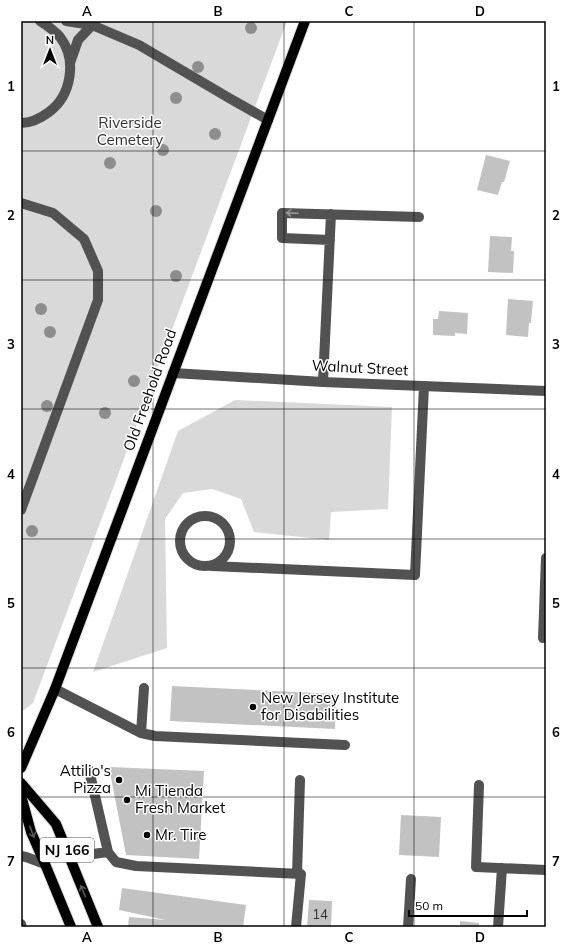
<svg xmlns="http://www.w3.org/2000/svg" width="567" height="948" viewBox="0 0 567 948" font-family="Mulish,sans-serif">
<rect width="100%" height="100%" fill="#fff"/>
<path fill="#d9d9d9" d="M21,21h266l-254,682 -9,7h-3z
M235,400l157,7 -4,102 -57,3 -2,28 -75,-8 -13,-33 -29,-10 -29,4 -18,26 2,129 -74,24 85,-241z"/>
<path fill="#c2c2c2" d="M486,155l24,6 -6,21h-2l-4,13 -21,-5z
M490,236l22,1 -1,14h3l-1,22 -25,-1z
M508,299l25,2 -2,22h-2l-1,14 -22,-2z
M439,311l29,2 -1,21 -12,-1v3l-22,-1v-16h5z
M172,686l164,8 -1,35 -165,-8z
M109,767l95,4 -5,88 -73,-4z
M401,815l40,2 -2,40 -40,-2z
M122,888l124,17 -3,22h-115l1,-10 37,3 -47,-10z
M309,900l23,1 -1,26h-24z
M460,921l19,2v4h-19z"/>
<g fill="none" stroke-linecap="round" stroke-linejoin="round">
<defs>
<path id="major" d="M21,768l34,-79 250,-668
M21,783l35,41 42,103
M21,795l10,37 14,32 26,63"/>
</defs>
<use href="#major" stroke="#dbdbdb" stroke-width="12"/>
<path stroke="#525252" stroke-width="10" d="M66,21l26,4 47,20 90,53 39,22
M70,63l8,-23 17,-18
M21,123c11,0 20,-5 28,-11 23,-17 28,-53 11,-75 -6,-7 -12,-11 -20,-16
M21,203l32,10 31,26 14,32v29l-77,210
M330,240l-48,-2v-25l137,4
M173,373l150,9 223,9
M323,382l8,-168
M180 541a25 25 0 1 1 50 0a25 25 0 1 1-50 0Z
M212,566l203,9 9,-189
M543,638l3,-80
M55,689l86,44 14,3 190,9
M141,733l3,-45
M89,770l19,82 8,10 20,4 165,8 -5,53
M479,785l-3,82 70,3
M21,856l5,1 19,7
M70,857l38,-5
M297,874l3,-94
M21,924l1,3
M408,927l3,-48
M498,927l4,-59"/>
<use href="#major" stroke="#000" stroke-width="10"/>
</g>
<g fill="#8d8d8d">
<circle cx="251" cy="28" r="6"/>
<circle cx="198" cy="67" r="6"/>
<circle cx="176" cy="98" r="6"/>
<circle cx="215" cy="134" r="6"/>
<circle cx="163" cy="150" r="6"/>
<circle cx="110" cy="163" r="6"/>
<circle cx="156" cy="211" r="6"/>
<circle cx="176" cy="276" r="6"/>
<circle cx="41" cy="309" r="6"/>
<circle cx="50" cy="332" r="6"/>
<circle cx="134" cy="381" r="6"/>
<circle cx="47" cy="406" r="6"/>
<circle cx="105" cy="413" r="6"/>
<circle cx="32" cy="531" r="6"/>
</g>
<defs><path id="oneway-shaft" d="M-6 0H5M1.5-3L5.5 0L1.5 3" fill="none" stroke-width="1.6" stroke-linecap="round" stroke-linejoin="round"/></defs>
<use stroke="#979797" href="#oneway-shaft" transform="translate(292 213) rotate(-178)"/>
<g stroke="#595959">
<use href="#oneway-shaft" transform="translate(32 832) rotate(70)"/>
<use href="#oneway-shaft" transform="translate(83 891) rotate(-112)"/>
</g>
<path fill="none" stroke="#000" stroke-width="1" stroke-opacity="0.55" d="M153,21v906M284,21v906M414,21v906M21,151h525M21,280h525M21,409h525M21,539h525M21,668h525M21,797h525"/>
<g fill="#000" stroke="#fff" stroke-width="1.5">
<circle cx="253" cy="707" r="4"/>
<circle cx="119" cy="780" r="4"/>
<circle cx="127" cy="800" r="4"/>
<circle cx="147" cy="835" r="4"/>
</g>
<g text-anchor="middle" stroke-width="3" stroke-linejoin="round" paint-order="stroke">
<g font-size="13" fill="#303030">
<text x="320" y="919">14</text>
</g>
<rect fill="#fff" stroke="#4c4c4c" stroke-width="1" x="40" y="838" width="54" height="24" rx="3"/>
<g font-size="14" font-weight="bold" fill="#000">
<text x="67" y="855">NJ 166</text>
</g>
<g font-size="15" fill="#303030" stroke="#fff">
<text x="130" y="128">Riverside<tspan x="130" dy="17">Cemetery</tspan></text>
</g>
<g font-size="15" fill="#000" stroke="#fff">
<text transform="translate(360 368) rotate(3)" y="5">Walnut Street</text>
<text transform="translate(150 390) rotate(-70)" y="5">Old Freehold Road</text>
</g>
<g font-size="15" fill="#000" stroke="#fff" text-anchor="start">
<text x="261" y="703">New Jersey Institute<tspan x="261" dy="17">for Disabilities</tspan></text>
<text x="111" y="776" text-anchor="end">Attilio's<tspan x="111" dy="17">Pizza</tspan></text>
<text x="135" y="796">Mi Tienda<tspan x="135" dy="17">Fresh Market</tspan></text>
<text x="155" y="840">Mr. Tire</text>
</g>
</g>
<rect width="567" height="948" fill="none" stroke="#ffffff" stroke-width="44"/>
<g transform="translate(50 50)" stroke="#ffffff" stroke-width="3" paint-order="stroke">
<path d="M0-3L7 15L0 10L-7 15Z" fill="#000000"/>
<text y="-6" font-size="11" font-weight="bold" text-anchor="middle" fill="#000000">N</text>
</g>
<path d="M409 910v6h118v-6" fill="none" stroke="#000000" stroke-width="2"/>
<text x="415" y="910" font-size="12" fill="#000000" stroke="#ffffff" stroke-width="3" paint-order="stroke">50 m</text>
<rect x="22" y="22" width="523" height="904" fill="none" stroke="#000" stroke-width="1.5"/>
<g font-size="13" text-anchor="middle" font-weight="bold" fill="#000">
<text x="87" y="16">A</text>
<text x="218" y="16">B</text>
<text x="349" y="16">C</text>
<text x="480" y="16">D</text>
<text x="11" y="91">1</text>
<text x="556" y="91">1</text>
<text x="11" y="220">2</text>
<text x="556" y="220">2</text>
<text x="11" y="349">3</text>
<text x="556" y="349">3</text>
<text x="11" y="479">4</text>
<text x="556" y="479">4</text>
<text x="11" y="608">5</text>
<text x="556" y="608">5</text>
<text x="11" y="737">6</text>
<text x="556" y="737">6</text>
<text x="11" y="866">7</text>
<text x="556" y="866">7</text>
<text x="87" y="942">A</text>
<text x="218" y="942">B</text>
<text x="349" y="942">C</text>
<text x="480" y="942">D</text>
</g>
</svg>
